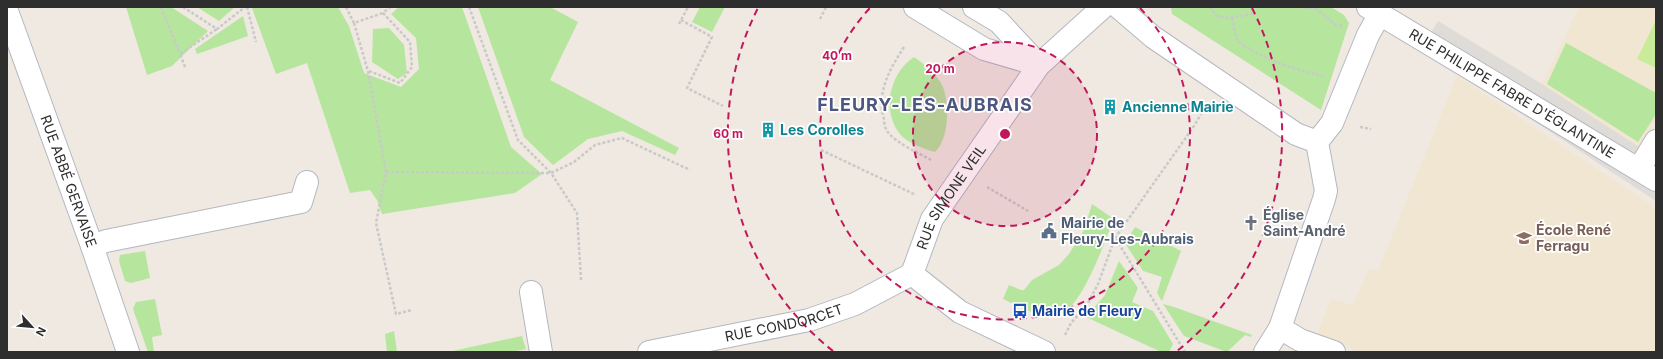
<svg xmlns="http://www.w3.org/2000/svg" width="1663" height="359" viewBox="0 0 1663 359" font-family="Inter,sans-serif">
<rect width="100%" height="100%" fill="#efe9e1"/>
<path fill="#f0e6d1" d="M1579,7h77v112l-17,28 -97,-63z
M1457,76l199,132v144h-297l-42,-17 14,-36 22,6 16,-36 9,2z"/>
<path fill="#b6e59e" d="M126,7h45l37,24 -36,35 -25,9z
M197,7h38l-16,14z
M253,7h85l11,19 15,47 37,14 18,-18 -3,-31 -25,-24 8,-7h63l49,140 31,27 -27,19 -133,21 -5,-14 -7,-10 -20,3 -43,-130 -31,11 -24,-66z
M478,7h72l28,15 -28,58 129,68 -4,7 -53,-24 -34,8 -35,26 -29,-28z
M700,7h25l-13,25 -20,-10z
M1171,7h160l13,8 5,8 -28,87 -149,-96z
M243,16l5,20 -51,18 -2,-5z
M389,28l15,17 3,28 -9,6 -26,-17 1,-33z
M1566,43l90,50v21l-18,28 -91,-58z
M914,57c10,7 21,16 27,26 8,13 8,45 1,58 -1,4 -4,8 -7,11 -11,-3 -28,-9 -35,-18 -19,-24 -10,-61 14,-77z
M1092,204l22,15c-10,23 -31,88 -56,97 -14,5 -41,-11 -55,-17l6,-14 12,5h3l8,-10 27,-15 10,-11 15,-24z
M1135,227l46,24 -19,50 -5,-8 5,-16 -19,-6 -18,-28z
M145,251l5,27 -19,5 -6,-2 -6,-20 1,-6z
M1119,261l19,27 -6,14 21,9 20,33 -4,8h-8l-75,-35 19,-22z
M155,299l7,36 -10,2 2,15h-6l-15,-43 3,-7z
M1163,304l11,3 78,28 -1,2 -6,-2 -18,17 -43,-16z
M394,331l3,21h-10l-2,-18z
M522,336l4,13 -15,3h-63z"/>
<path fill="#c9ec9a" d="M1656,20v48l-19,-9z"/>
<path fill="#dfdcd8" d="M1438,21l104,63 114,74v43l-110,-72 -89,-56 -31,-32z"/>
<g fill="none" stroke-linecap="round" stroke-linejoin="round">
<defs>
<g id="minor">
<path d="M915,7l69,42 55,16"/>
<path d="M974,7l25,15 39,42"/>
<path d="M1118,7l35,30 143,97 21,8"/>
<path id="s1" d="M1368,7l288,173"/>
<path id="s2" d="M7,11l85,235 36,106"/>
<path d="M1639,169l17,-28"/>
<path d="M92,246l14,-5 195,-39 6,-20"/>
<path id="s3" d="M912,274l20,-55 107,-154 64,-58"/>
<path d="M912,274l48,38 84,40"/>
<path d="M531,292l10,60"/>
<path d="M1280,328l20,12 34,12"/>
<path id="s4" d="M649,352l160,-32 46,-16 57,-30"/>
<path d="M1265,352l15,-24 44,-129 2,-8 -9,-49 15,-19 36,-88 12,-21"/>
</g>
</defs>
<use href="#minor" stroke="#b4b7c1" stroke-width="24"/>
<path stroke="#c9c9c9" stroke-width="2.5" stroke-dasharray="3 2" stroke-linecap="butt" d="M161,7l19,47
M183,7l34,22 28,-22
M247,7l9,35
M346,7l8,16 29,-10
M469,7l49,133 33,33
M1210,7l7,9 10,2 25,-4v-7
M1300,7l15,1 21,17 6,1
M1232,18l5,23c26,18 55,28 86,35
M820,19l6,-12
M681,20l31,17 -25,51 36,18
M354,23l14,48 18,101 -10,51 20,91 16,-4
M679,24l9,-17
M904,47c-14,22 -28,45 -20,72 0,4 1,9 3,12 8,12 32,22 44,29
M185,67l-5,-13 37,-25
M369,71l31,12 12,-16 -2,-25 -27,-29 7,-6
M1360,127l11,2
M821,150l95,45
M386,172l165,1
M987,187l41,24
M1116,239l69,113
M581,280l-4,-67 -26,-40 23,-11 21,-17 27,-7 68,32
M1065,335l6,-12 16,-18 11,-21 17,-46 79,-112 7,-12"/>
<use href="#minor" stroke="#fff" stroke-width="22"/>
</g>
<circle cx="1005" cy="134" r="92" fill="#c2185b" fill-opacity=".12"/>
<g fill="none" stroke="#c2185b" stroke-width="2" stroke-dasharray="7 5">
<circle cx="1005" cy="134" r="92"/>
<path d="M1140 8A185 185 0 1 1 870 8"/>
<path d="M833 351A277 277 0 0 1 758 8M1252 8A277 277 0 0 1 1177 351"/>
</g>
<defs>
<symbol id="building-bare" viewBox="-9 -9 18 18"><path d="M-4-6H4V6H1V3H-1V6H-4ZM-2.5-4.3h1.7v1.8h-1.7ZM.8-4.3h1.7v1.8H.8ZM-2.5-1h1.7V.8h-1.7ZM.8-1h1.7V.8H.8Z" fill="#0f9aa8" stroke="#fff" stroke-width="2.5" paint-order="stroke"/></symbol>
<symbol id="church-bare" viewBox="-9 -9 18 18"><path d="M-1.2-6h2.4v3.5h3.3v2.4h-3.3V6h-2.4V-.1h-3.3v-2.4h3.3Z" fill="#6b7280" stroke="#fff" stroke-width="2.5" paint-order="stroke"/></symbol>
<symbol id="civic-bare" viewBox="-9 -9 18 18"><path d="M-.6-6.5H3V-4.5H.6V-3L4-1V1h2V6H-6V1h2V-1L-.6-3ZM-1.2 2.5V6h2.4V2.5Z" fill="#5c6f8a" stroke="#fff" stroke-width="2.5" paint-order="stroke"/></symbol>
<symbol id="school-bare" viewBox="-9 -9 18 18"><path d="M0-5L7-2L0 1L-7-2ZM-4 1L0 2.5L4 1V4Q0 6-4 4Z" fill="#8d6e63" stroke="#fff" stroke-width="2.5" paint-order="stroke"/></symbol>
<symbol id="bus-bare" viewBox="-9 -9 18 18"><path d="M-5-6H5V4H4V6H2V4H-2V6H-4V4H-5ZM-3.5-4V0h7V-4ZM-3.5 1.2v1.5H-2V1.2ZM2 1.2v1.5H3.5V1.2Z" fill="#1a4fb4" stroke="#fff" stroke-width="2.5" paint-order="stroke"/></symbol>
</defs>
<g fill-rule="evenodd">
<use href="#building-bare" x="1099" y="96" width="22" height="22"/>
<use href="#building-bare" x="757" y="119" width="22" height="22"/>
<use href="#church-bare" x="1240" y="212" width="22" height="22"/>
<use href="#civic-bare" x="1038" y="220" width="22" height="22"/>
<use href="#school-bare" x="1513" y="227" width="22" height="22"/>
<use href="#bus-bare" x="1009" y="300" width="22" height="22"/>
</g>
<g text-anchor="middle" stroke-width="3.5" stroke-linejoin="round" paint-order="stroke">
<g font-size="14" fill="#2e2e2e" stroke="#fff">
<text dy="5" stroke="none"><textPath href="#s1" startOffset="168">RUE PHILIPPE FABRE D'ÉGLANTINE</textPath></text>
<text dy="5" stroke="none"><textPath href="#s2" startOffset="181">RUE ABBÉ GERVAISE</textPath></text>
<text dy="5" stroke="none"><textPath href="#s3" startOffset="87">RUE SIMONE VEIL</textPath></text>
<text dy="5" stroke="none"><textPath href="#s4" startOffset="138">RUE CONDORCET</textPath></text>
</g>
<g font-size="14" font-weight="bold" fill="#0d838f" stroke="#fff" text-anchor="start">
<text x="1122" y="112">Ancienne Mairie</text>
<text x="780" y="135">Les Corolles</text>
</g>
<g font-size="14" font-weight="bold" fill="#5b616d" stroke="#fff" text-anchor="start">
<text x="1263" y="220">Église<tspan x="1263" dy="16">Saint-André</tspan></text>
</g>
<g font-size="14" font-weight="bold" fill="#4e5e75" stroke="#fff" text-anchor="start">
<text x="1061" y="228">Mairie de<tspan x="1061" dy="16">Fleury-Les-Aubrais</tspan></text>
</g>
<g font-size="14" font-weight="bold" fill="#785e54" stroke="#fff" text-anchor="start">
<text x="1536" y="235">École René<tspan x="1536" dy="16">Ferragu</tspan></text>
</g>
<g font-size="14" font-weight="bold" fill="#164399" stroke="#fff" text-anchor="start">
<text x="1032" y="316">Mairie de Fleury</text>
</g>
<g font-size="18" font-weight="bold" letter-spacing="1" fill="#4d5680" stroke="#fff">
<text x="925" y="111">FLEURY-LES-AUBRAIS</text>
</g>
</g>
<circle cx="1005" cy="134" r="6" fill="#c2185b" stroke="#fff" stroke-width="2"/>
<g font-size="12" text-anchor="middle" font-weight="bold" fill="#c2185b" stroke="#fff" stroke-width="3.5" stroke-linejoin="round" paint-order="stroke">
<text x="837" y="60">40 m</text>
<text x="940" y="73">20 m</text>
<text x="728" y="138">60 m</text>
</g>
<rect width="1663" height="359" fill="none" stroke="#2e2e2e" stroke-width="16"/>
<g transform="translate(32 327) rotate(117)" stroke="#ffffff" stroke-width="3" paint-order="stroke">
<path d="M0-3L7 15L0 10L-7 15Z" fill="#2e2e2e"/>
<text y="-6" font-size="11" font-weight="bold" text-anchor="middle" fill="#2e2e2e">N</text>
</g>
</svg>
